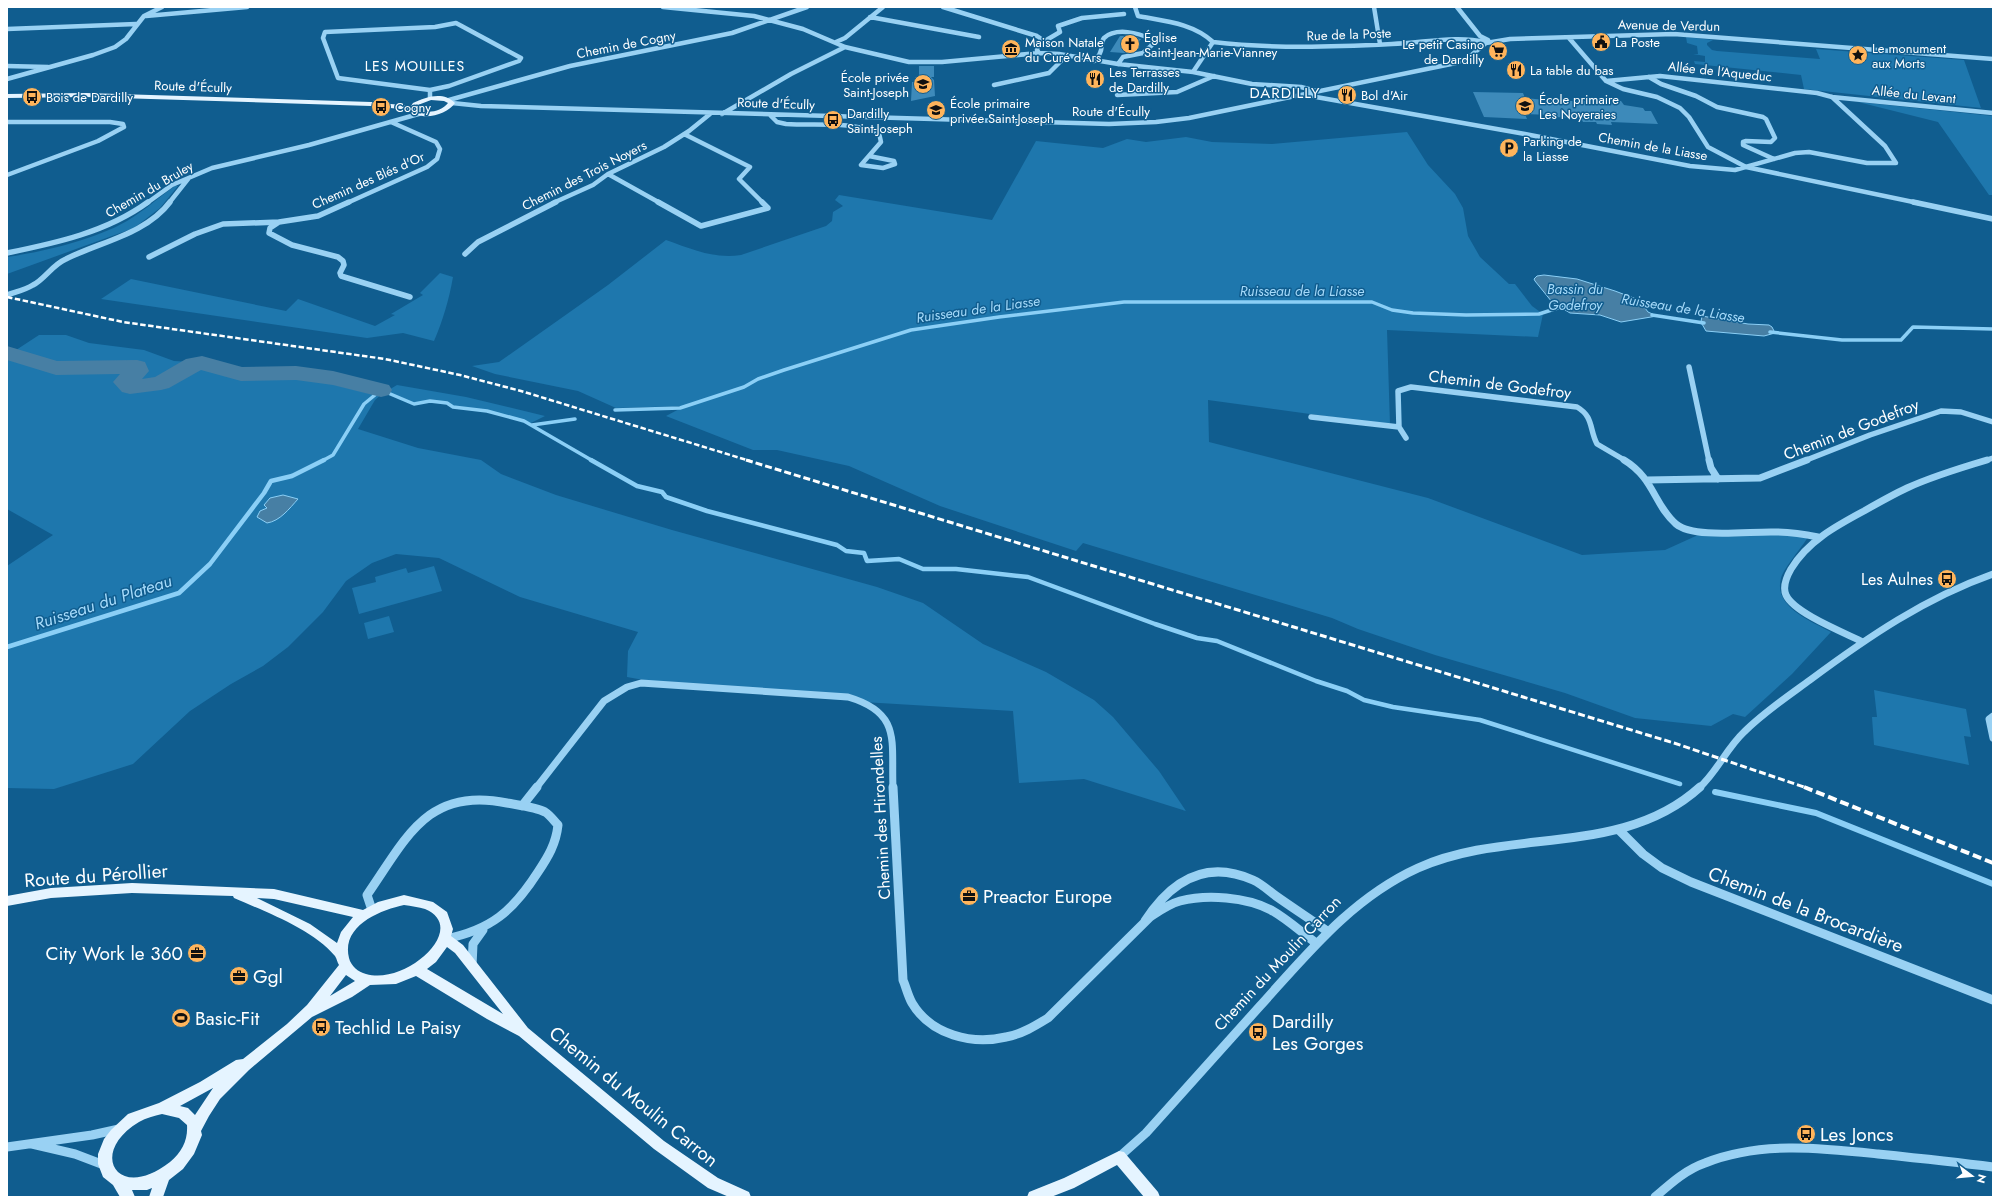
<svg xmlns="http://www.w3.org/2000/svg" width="2000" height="1204" viewBox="0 0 2000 1204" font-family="Jost,sans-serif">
<rect width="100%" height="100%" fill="#105d8f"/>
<path fill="#1e77ad" d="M1686,37l27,3 -6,3v2l5,5 5,1 103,8 -4,-10 148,11 17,48 -177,-19 -3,-14 -106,-11 -1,-3 11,1v-6l-12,-2h5l-1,-8 -10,-3z
M1858,102l135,14v79h-4l-51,-73z
M1407,132l21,33 27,29 8,14 5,28 12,21 29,27h6l17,22 11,8 -5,23 -151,-7 3,95 -182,-25 1,42 219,56 154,57 83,-5 33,-15 75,-1 35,3c-6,10 -24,31 -27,41 -8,29 30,43 50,54l-39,42 -47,43 -12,-3 -22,12 -76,-8 -70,-25 -130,-38 -77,-26 -26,-11 -249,-75 -7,8 -136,-45 -91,-40 -72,-16h-24l-87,-34 19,-10 -69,2 -38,-17 -83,-17 -23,-8 27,-4 109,-77 58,-45c25,9 48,19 75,15l85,-29 6,-5 1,-9 10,-6 -8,-6 4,-5 153,25 44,-79 67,7 24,-9 19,3 40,-5 26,5 60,2z
M175,186h3l-18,22 -26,20 -127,46v-17c36,-5 89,-18 120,-36 17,-10 32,-24 48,-35z
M440,273l13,4c-4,23 -10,43 -19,64l-31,-8 -36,5 -266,-39 30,-20 155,32 12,-12 77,27 20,-11 -4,-1 32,-19 -3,-2z
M39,335h27l23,8 55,7 30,11 35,2 32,11 55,-1 37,5 52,13 -10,9 -17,29 60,19 63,12 20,14 55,21 116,35 205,57 46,16 60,41 63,28 48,28 19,17 46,54 27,40 -102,-32 -65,4 -6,-72 -150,-9 -203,-19 -33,-6 1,-26 10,-19 -118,-35 -81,-39 -43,-4 -24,9 -26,18 -23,31 -35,35 -25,19 -32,18 -41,27 -57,53 -79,25 -47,-1v-222l46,-31 -46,-26v-156l3,1z
M291,369l20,5 -68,-2 -8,-2z
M397,385l69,12 79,19 -16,8 -42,-13 -34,-4 -6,-4 -17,-2 -16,3 -16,-5 -11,-8z
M434,566l8,25 -83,23 -7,-26 24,-6 -1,-5 31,-9 2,5z
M389,616l5,16 -26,7 -4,-16z
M1874,690l92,19 5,28 -7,-1 5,29 -95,-20 -2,-28h5z"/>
<path fill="#477fa4" stroke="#8bcff6" d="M1544,275l33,4 38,12 24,9 9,12 9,4 -36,6 -21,-7 -30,-2 -18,-11 -17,-21 -1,-2 3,-3z
M1702,316l46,8 21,1 3,2 3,6 -11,3 -58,-5 -4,-7 -3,-1 2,-1z
M283,495l15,4c-9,10 -18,22 -31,24l-10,-6 3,-6 7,-3 -3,-3 6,-7z"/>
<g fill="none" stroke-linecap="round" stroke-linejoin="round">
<path stroke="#8bcff6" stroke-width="3.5" d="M1652,315l52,8
M1770,332l72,8h59l12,-13 80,2
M615,410l65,-2 64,-21 14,-8 26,-9 127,-40 88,-13 125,-15h248l20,8 21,3 53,2 73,-1 25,-8
M532,425l43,-6
M322,461l11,-6 31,-51 17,-14 33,14 16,-3 17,2 6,4 34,4 37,10 69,40"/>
<path stroke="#8bcff6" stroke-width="4.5" d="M591,460l46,26 25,6 4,5 41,14 130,34 9,6 18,2 3,8 32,-2 24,10h33l72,8 127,47 42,14 20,3 99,40 31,10 17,9 29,7 87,13 200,64
M7,647l172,-54 31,-29 54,-71 7,-12 21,-5 32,-16"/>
<path stroke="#8bcff6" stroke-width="6" d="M1715,792l101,21 177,71"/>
<path fill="#477fa4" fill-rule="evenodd" d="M7,346l50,15 80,-1 8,2 4,9 -7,8 13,-2 31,-18 16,-3 40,11 54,-1 37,5 56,14 3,5 -3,5 -8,2 -48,-12 -37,-5 -55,1 -40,-11 -32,18 -8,2 -31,4 -8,-2 -9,-10 7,-8 -64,1 -49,-15z"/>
</g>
<path fill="#3d8aba" d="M1120,36h7l14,3 -8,12 -9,2 -14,-1z
M919,66h15v11h-3l3,3 1,16 -24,5 1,-19h7z
M1473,92l50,1 2,5 30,3h66l3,4 19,3 2,3h6l7,13 -47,-2 1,3 -15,-1 -1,-2h-13l-2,-4 -29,-1 -1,-2 -26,-1 2,5 -43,-2z"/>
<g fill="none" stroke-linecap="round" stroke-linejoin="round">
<path stroke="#99d1f3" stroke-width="4.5" d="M663,7l91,9 49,13 42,18 64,15h33l97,-9 20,1 59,10 75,8 59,12 49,3 15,4
M943,7l94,29 3,2 1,5
M1135,7l3,9c26,5 55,7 75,26
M1374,7l6,37
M1457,7l23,29 8,4
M146,16l101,-9
M870,17l109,20
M456,23l65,35 -2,3 -70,25 -19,4 -92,-12 -15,-40 2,-6 110,-5z
M7,29l129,-5
M1569,38l37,43 17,8 34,8 23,11 9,9 19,30 38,20 172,36
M836,42l9,-4 38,-31
M1213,42c60,7 119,5 179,2 32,-1 63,-9 94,-2
M1039,53l-2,-3 1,-5 22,-13 -2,-6 24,-8 42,-4
M1094,61c2,-2 5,-5 6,-8 3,-5 0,-10 4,-15 12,-11 35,-5 47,1l1,6 -9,8 -20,4 -5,7
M7,66l41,1
M1193,72l20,-30
M1649,77l12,7 35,12 21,11 46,10 3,2 9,19 -4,4 -25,-1 -3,1v3l31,14
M7,79l86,-24 22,-8 11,-8 18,-23 18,-9
M1606,81l54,-5 157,17 15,4 161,16
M994,85l55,-12 18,-18
M430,90v8
M1308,94l8,3 209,37 165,32 45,4 60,-17 14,-1 58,11h29l-11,-17 -53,-49
M1117,95l60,-3 37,-16
M449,100l121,-34 162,-33 75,-26
M452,103l29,3 628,18 47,-2 33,-4 267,-55 12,-5 18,-15 24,-4 164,-5 319,25
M722,114l69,-40 54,-27
M770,115l7,7 9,2c30,2 64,-3 93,9l2,9 -20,23 22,3 12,-4 -1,-3 -25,-5
M7,122h103l13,2 1,3 -26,14 -91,34
M684,134l66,33 -11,12 24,24
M608,174l52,29
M147,203l25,-18 40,-17 97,-23 113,-32
M169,203l19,-24
M347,203l80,-36 10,-8 3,-10 -4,-7 -45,-20
M553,203l40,-18 15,-11 56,-27 25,-16 21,-17"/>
<path stroke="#99d1f3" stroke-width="5.5" d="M349,202l-31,14 -39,6 -9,6 -1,5 23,12 46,12 5,4 1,4 -4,8 1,3 69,21
M658,202l43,24 67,-18 -6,-6
M1913,202l80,17
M7,253c49,-10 100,-21 141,-51
M465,254l13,-12 78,-40
M149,257l46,-23 28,-10 56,-2
M7,295c8,-3 18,-5 26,-10 12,-6 19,-20 33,-26 34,-17 80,-25 104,-57
M1689,367l20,94
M1311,417l88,10
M1406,438l-7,-11 -1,-36 13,-4 166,20c17,10 12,22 20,37l29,17
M1804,461l66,-26 71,-24 20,1 32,10
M1984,461l9,-3"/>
<path stroke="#99d1f3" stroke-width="7" d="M1624,460c30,18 30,45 52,64 18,15 74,7 99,8 15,0 29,2 43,5
M1709,460l2,8 7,11
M1647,480l113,-2 47,-18
M1863,642c-18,-9 -69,-29 -77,-47 -4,-9 1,-19 5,-26 17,-28 45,-43 73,-58 14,-8 28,-16 43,-23 26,-12 53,-20 80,-28
M1993,716l-4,3 4,19
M536,788l68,-87 23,-14 14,-4 207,14c54,16 43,44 45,91
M1699,788c18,-16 27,-39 45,-56 20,-20 44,-36 66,-52 58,-43 115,-82 183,-106"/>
<path stroke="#99d1f3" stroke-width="9" d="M893,787l10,193c3,7 5,16 9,23 19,32 60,42 94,34 16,-3 29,-11 42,-19l102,-101c9,-6 19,-13 30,-16 27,-7 66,-4 91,9 16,9 30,22 45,33
M522,806l15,-19
M1619,830l24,24 19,14 29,14 302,118
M372,910l-5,-15c39,-56 60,-109 140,-92 10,2 29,4 38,9 5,3 9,9 13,13 -2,19 -10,32 -20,47 -25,39 -47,58 -93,67
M1145,921c26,-40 61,-62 108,-41 9,4 16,11 23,16 17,12 34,23 51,35
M472,966l1,-22 10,-14
M32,1144l43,10 29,11
M7,1147l85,-12 27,-6
M1119,1157l27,-24c38,-42 76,-85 114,-127 48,-53 92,-108 158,-138 91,-41 204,-10 282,-81
M1655,1197c15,-13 30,-27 50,-34 55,-22 116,-15 173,-9 39,4 77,8 115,13"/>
<path fill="#e5f4ff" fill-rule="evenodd" d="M86,93l285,9 40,4 2,-3c13,-6 30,-12 42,0 -8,12 -34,19 -45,7l-39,-4 -285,-9 -79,1v-4zM431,100l13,1 4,2c-7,9 -21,11 -32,6l2,-4z
M132,883l142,6 89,21 15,-8 26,-7 29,7 14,10 6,17 -2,7 12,9 65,83 136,113 54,37 31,14 2,5h-22l-21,-9 -54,-39 -135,-113 -32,-17 -71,-43 -20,8 -26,1 -18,12 -40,20 -63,53 -29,29 -11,17 -8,15 1,4 -8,19 -11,15 -14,11 -6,17h-14l3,-9 -5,2h-15l3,7h-15l-7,-12 -10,-8 -5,-13v-10l6,-15 7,-9 17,-16 31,-11 41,-21 36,-22 7,-1 44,-35 20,-19 32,-40c-2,-3 -2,-6 -4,-9 -23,-27 -69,-44 -101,-58l-1,-2 -101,-3 -81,5 -44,8v-10l44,-8zM257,898l17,1 79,18 -12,15 -4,11 -27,-19zM404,905c7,1 15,2 21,4 45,19 -19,77 -59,65 -8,-2 -15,-8 -17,-16 -8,-32 31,-48 55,-53zM447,947l8,6 48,61 -76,-45 9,-7zM346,975l9,6 -25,15zM213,1088l-18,27 -7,-7 -8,-2zM162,1114l17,4 8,7c1,15 -5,27 -17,37 -52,41 -83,-9 -31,-40 7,-4 15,-6 23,-8z
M1119,1151l5,1 34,40 2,5h-16l-27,-32 -43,23 -23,9h-24l2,-5 35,-14z"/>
<path stroke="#fff" stroke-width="2.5" stroke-dasharray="5.5 2.5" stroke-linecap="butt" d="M7,297l116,25 262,37 75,16 61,16 229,70"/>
<path stroke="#fff" stroke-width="3" stroke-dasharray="7 3" stroke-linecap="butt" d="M746,460l928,283 133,45"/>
<path stroke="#fff" stroke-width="4" stroke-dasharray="9 4" stroke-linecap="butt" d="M1804,787l189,76"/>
</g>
<defs>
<symbol id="civic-disc" viewBox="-11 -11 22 22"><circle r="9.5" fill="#ffb45b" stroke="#105d8f"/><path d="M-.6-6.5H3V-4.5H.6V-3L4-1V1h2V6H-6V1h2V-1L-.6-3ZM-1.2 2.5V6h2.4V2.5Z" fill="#111"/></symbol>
<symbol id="church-disc" viewBox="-11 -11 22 22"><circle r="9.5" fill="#ffb45b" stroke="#105d8f"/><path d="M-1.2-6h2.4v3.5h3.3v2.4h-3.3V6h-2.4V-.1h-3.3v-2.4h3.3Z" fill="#111"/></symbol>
<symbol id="museum-disc" viewBox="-11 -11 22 22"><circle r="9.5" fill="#ffb45b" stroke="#105d8f"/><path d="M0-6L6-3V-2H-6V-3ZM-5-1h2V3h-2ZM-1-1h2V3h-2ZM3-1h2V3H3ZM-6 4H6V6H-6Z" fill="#111"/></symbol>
<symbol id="supermarket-disc" viewBox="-11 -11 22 22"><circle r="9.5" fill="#ffb45b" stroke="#105d8f"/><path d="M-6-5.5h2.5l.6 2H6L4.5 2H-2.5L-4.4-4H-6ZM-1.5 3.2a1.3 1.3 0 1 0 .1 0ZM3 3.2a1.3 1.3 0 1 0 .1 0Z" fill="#111"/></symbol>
<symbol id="sight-disc" viewBox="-11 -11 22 22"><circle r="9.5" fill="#ffb45b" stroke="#105d8f"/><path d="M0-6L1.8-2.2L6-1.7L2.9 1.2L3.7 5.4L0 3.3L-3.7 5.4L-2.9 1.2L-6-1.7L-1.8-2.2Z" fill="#111"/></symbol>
<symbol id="restaurant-disc" viewBox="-11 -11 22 22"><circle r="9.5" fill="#ffb45b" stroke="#105d8f"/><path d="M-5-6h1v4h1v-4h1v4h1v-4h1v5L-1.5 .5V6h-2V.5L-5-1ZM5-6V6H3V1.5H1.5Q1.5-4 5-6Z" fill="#111"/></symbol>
<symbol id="school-disc" viewBox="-11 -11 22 22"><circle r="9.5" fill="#ffb45b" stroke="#105d8f"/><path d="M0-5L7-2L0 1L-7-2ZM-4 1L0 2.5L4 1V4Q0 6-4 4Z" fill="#111"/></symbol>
<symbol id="bus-disc" viewBox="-11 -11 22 22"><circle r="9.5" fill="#ffb45b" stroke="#105d8f"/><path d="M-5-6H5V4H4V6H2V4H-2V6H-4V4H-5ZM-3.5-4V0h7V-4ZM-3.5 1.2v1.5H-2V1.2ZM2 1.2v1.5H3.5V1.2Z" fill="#111"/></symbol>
<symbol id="parking-disc" viewBox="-11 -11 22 22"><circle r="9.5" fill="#ffb45b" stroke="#105d8f"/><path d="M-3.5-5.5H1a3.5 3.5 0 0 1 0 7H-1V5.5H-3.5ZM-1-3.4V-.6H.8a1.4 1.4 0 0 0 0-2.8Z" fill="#111"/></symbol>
<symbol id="office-disc" viewBox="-11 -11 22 22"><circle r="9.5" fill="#ffb45b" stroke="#105d8f"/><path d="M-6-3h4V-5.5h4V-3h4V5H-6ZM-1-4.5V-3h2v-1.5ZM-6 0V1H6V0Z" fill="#111"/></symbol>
<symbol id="stadium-disc" viewBox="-11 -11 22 22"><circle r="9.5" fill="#ffb45b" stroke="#105d8f"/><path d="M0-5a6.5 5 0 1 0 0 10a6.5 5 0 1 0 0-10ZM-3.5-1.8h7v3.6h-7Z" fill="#111"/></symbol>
</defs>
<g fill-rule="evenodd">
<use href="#civic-disc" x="1590" y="31" width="22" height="22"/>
<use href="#church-disc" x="1119" y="33" width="22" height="22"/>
<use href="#museum-disc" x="1000" y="38" width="22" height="22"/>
<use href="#supermarket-disc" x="1487" y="40" width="22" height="22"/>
<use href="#sight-disc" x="1847" y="44" width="22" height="22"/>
<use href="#restaurant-disc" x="1505" y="59" width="22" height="22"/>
<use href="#restaurant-disc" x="1084" y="68" width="22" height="22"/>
<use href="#school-disc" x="912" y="73" width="22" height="22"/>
<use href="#restaurant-disc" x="1336" y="84" width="22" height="22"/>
<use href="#bus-disc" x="21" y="86" width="22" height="22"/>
<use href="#school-disc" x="1514" y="95" width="22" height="22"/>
<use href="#bus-disc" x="370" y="96" width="22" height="22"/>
<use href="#school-disc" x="925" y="99" width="22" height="22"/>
<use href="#bus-disc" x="822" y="109" width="22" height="22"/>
<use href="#parking-disc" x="1498" y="137" width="22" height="22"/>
<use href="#bus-disc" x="1936" y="568" width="22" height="22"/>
<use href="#office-disc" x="958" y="885" width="22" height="22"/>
<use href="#office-disc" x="186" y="942" width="22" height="22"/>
<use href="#office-disc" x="228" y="965" width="22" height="22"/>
<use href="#stadium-disc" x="170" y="1007" width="22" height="22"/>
<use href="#bus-disc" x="310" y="1016" width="22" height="22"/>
<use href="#bus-disc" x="1247" y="1021" width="22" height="22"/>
<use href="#bus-disc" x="1795" y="1123" width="22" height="22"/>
</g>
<g text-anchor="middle" stroke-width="3" stroke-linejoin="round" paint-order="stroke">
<g font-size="13" fill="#fff" stroke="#105d8f">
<text transform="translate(1669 25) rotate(1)" y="5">Avenue de Verdun</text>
<text transform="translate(1349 34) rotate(-2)" y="5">Rue de la Poste</text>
<text transform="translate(626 44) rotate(-11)" y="5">Chemin de Cogny</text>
<text transform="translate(1720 71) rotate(6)" y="5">Allée de l'Aqueduc</text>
<text transform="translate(193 86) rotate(2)" y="5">Route d'Écully</text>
<text transform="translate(1914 94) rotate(6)" y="5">Allée du Levant</text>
<text transform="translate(776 103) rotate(2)" y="5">Route d'Écully</text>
<text x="1111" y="116">Route d'Écully</text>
<text transform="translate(1653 146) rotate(10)" y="5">Chemin de la Liasse</text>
<text transform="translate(584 175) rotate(-27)" y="5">Chemin des Trois Noyers</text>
<text transform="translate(368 180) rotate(-24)" y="5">Chemin des Blés d'Or</text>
<text transform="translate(149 189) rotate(-30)" y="5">Chemin du Bruley</text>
</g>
<g font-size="13" fill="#fff" stroke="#105d8f" text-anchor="start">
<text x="1144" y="42">Église<tspan x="1144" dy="15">Saint-Jean-Marie-Vianney</tspan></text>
<text x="1025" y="47">Maison Natale<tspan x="1025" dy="15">du Curé d'Ars</tspan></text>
<text x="1615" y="47">La Poste</text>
<text x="1484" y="49" text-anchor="end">Le petit Casino<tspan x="1484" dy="15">de Dardilly</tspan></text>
<text x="1872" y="53">Le monument<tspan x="1872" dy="15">aux Morts</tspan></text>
<text x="1530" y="75">La table du bas</text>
<text x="1109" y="77">Les Terrasses<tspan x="1109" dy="15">de Dardilly</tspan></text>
<text x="909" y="82" text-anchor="end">École privée<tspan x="909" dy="15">Saint-Joseph</tspan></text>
<text x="1361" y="100">Bol d'Air</text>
<text x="46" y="102">Bois de Dardilly</text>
<text x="1539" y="104">École primaire<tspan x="1539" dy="15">Les Noyeraies</tspan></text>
<text x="950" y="108">École primaire<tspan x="950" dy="15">privée Saint-Joseph</tspan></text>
<text x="395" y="112">Cogny</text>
<text x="847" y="118">Dardilly<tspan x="847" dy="15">Saint-Joseph</tspan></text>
<text x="1523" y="146">Parking de<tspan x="1523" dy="15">la Liasse</tspan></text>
</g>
<g font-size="14" letter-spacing="1" fill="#fff" stroke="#105d8f">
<text x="415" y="71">LES MOUILLES</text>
</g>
<g font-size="14" font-style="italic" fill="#a5dafa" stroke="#105d8f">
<text x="1575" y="294">Bassin du<tspan x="1575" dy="16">Godefroy</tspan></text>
<text x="1302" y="296">Ruisseau de la Liasse</text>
<text transform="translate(1683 308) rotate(9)" y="5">Ruisseau de la Liasse</text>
<text transform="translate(978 309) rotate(-8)" y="5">Ruisseau de la Liasse</text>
</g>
<g font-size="15" letter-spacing="1" fill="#fff" stroke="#105d8f">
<text x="1285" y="98">DARDILLY</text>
</g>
<g font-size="16" fill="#fff" stroke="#105d8f">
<text transform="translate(1500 384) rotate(7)" y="6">Chemin de Godefroy</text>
<text transform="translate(1851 429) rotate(-21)" y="6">Chemin de Godefroy</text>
<text transform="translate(880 818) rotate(-93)" y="6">Chemin des Hirondelles</text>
<text transform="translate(1277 963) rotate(-47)" y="6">Chemin du Moulin Carron</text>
</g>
<g font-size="16" fill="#fff" stroke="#105d8f" text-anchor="end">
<text x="1933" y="585">Les Aulnes</text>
</g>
<g font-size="17" font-style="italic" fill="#a5dafa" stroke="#105d8f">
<text transform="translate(103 602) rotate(-18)" y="6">Ruisseau du Plateau</text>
</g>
<g font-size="19" fill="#fff" stroke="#105d8f">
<text transform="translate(96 875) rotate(-4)" y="7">Route du Pérollier</text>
<text transform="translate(1806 909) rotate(21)" y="7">Chemin de la Brocardière</text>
<text transform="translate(634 1096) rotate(39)" y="7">Chemin du Moulin Carron</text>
</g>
<g font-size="19" fill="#fff" stroke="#105d8f" text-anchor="start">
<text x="983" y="903">Preactor Europe</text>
<text x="183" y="960" text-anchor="end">City Work le 360</text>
<text x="253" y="983">Ggl</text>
<text x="195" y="1025">Basic-Fit</text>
<text x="1272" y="1028">Dardilly<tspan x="1272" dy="22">Les Gorges</tspan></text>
<text x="335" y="1034">Techlid Le Paisy</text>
<text x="1820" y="1141">Les Joncs</text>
</g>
</g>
<rect width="2000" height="1204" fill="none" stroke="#ffffff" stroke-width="16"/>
<g transform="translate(1972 1176) rotate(106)" stroke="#105d8f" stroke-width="3" paint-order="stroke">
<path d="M0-3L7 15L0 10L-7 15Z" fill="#ffffff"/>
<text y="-6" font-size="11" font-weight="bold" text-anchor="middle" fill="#ffffff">N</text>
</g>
</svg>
